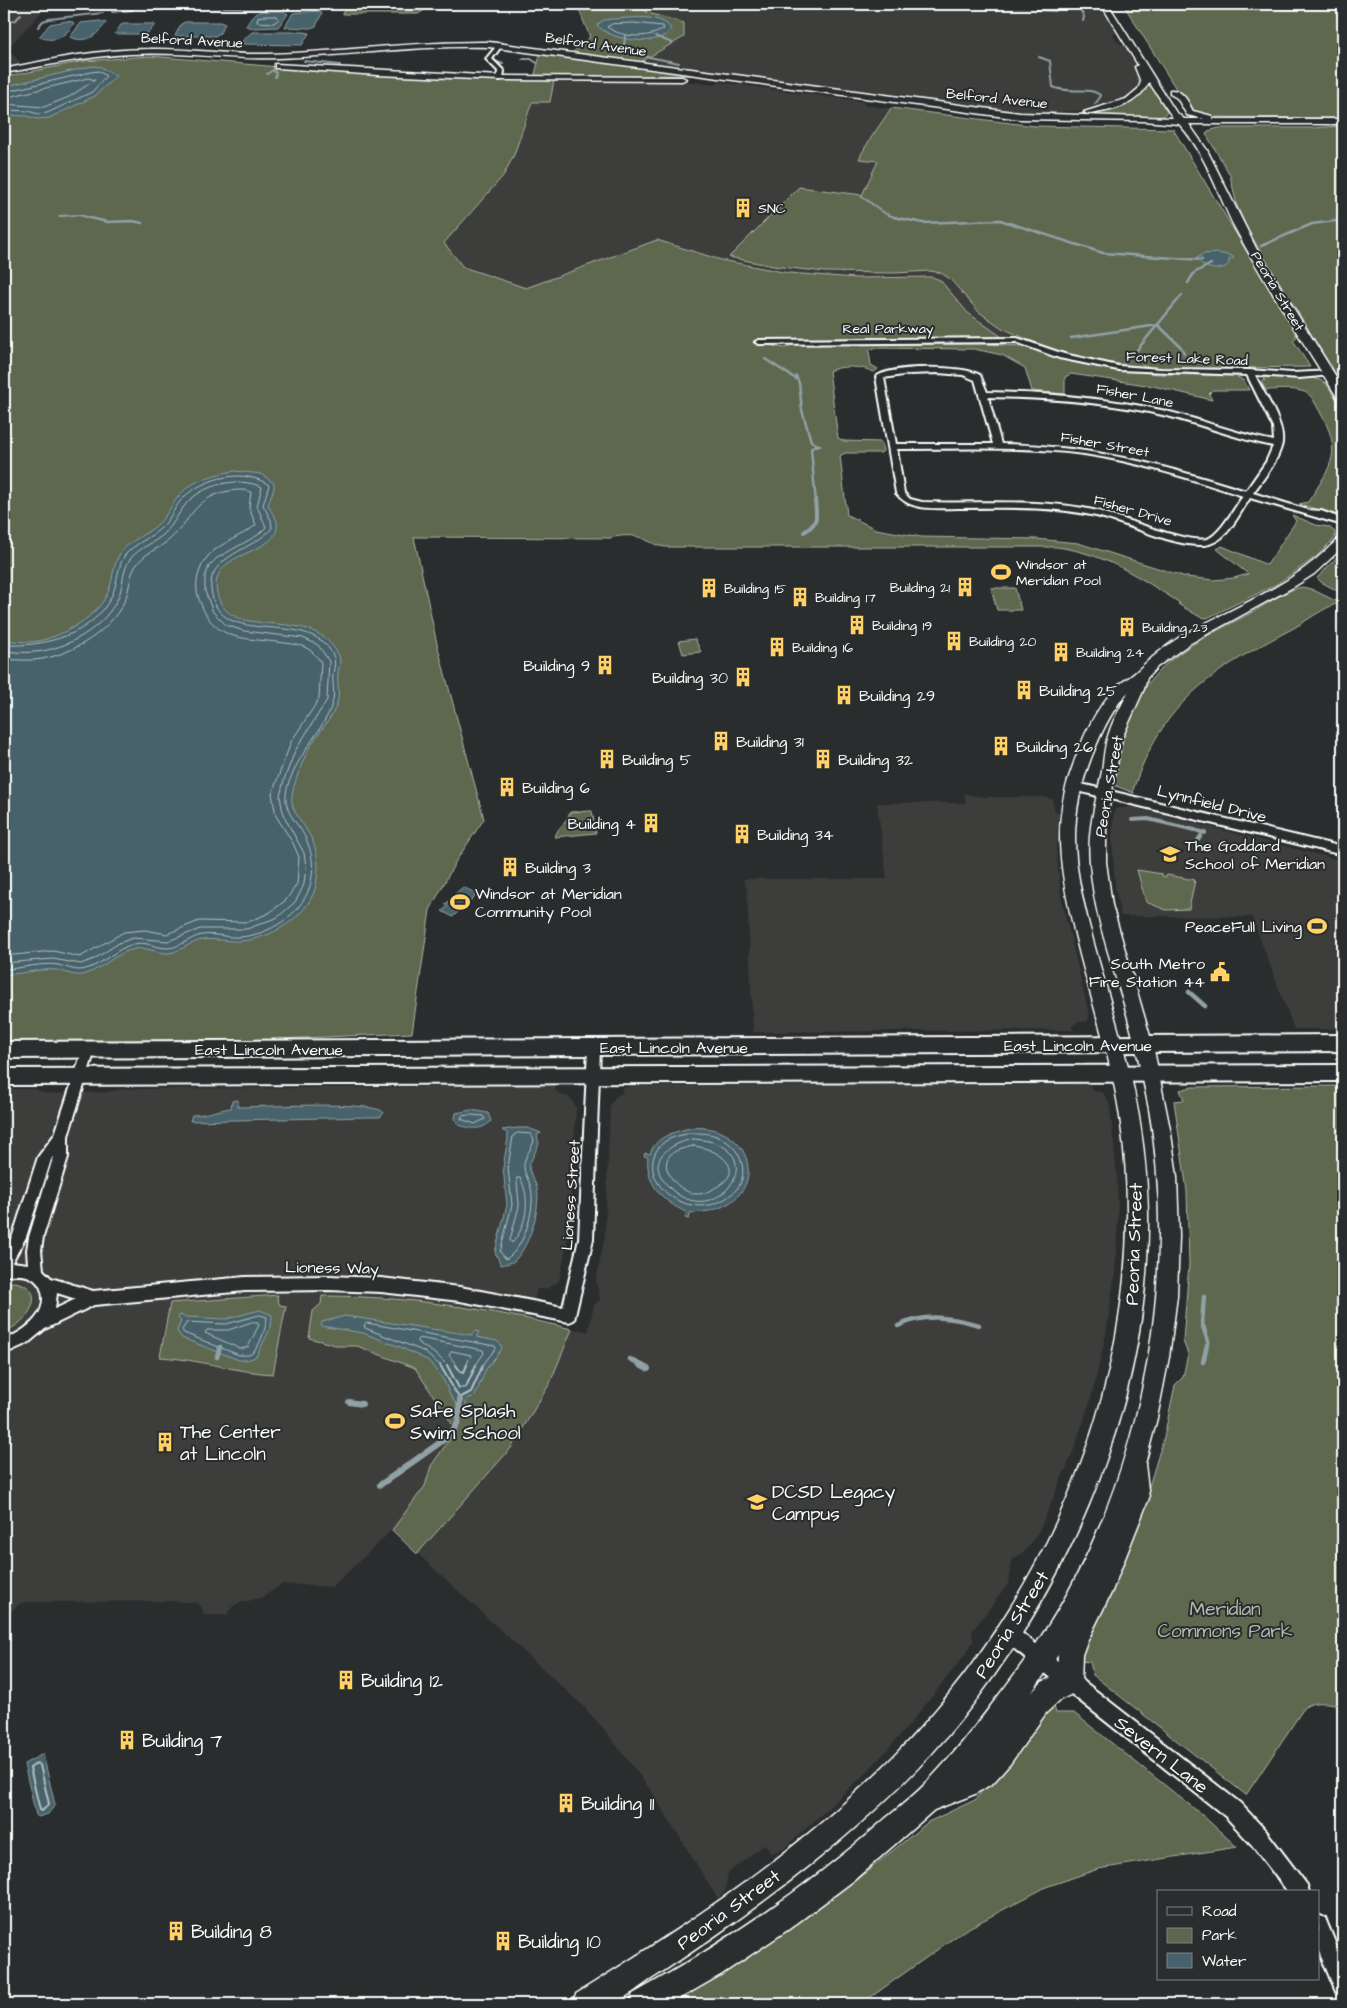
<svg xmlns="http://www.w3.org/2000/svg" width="1347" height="2008" viewBox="0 0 1347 2008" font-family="'Architects Daughter',sans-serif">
<rect width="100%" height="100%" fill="#2a2d2e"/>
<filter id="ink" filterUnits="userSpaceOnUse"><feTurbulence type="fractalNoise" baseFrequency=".02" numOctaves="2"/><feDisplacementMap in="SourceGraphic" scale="10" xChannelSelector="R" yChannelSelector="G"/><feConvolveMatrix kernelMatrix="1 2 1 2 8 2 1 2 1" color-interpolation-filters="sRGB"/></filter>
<g filter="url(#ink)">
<path fill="#3e3e3a" d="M4,4h45l-42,45 16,16 -19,3z
M811,4h287l18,29 -3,1 4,8 6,3 17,27 2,9 -3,8 -9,8 -37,13 -60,4 -128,-16 -3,-3 -32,-2 -135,-19 -8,-3h-19l-68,-9 44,-25 -1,-14 -35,-10 -2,-1v-6l123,1z
M554,80h118l41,4 7,-2 139,19 5,2v2l139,18 68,4 100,2 4,2 121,202v5l-3,2 17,27 -141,2 -38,-3 -60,-11 -30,-9 -27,-12 -17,5 -320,-1 -214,-71 -19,-24 59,-67 21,-48 9,-26h16z
M964,794l21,3h60l9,3 -2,1 3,10 4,2 -3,35 5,49 28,117 -1,7 -11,1 -5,4 1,4 -320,2 -6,-142 -4,-11h144l-10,-76h89z
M1128,806l215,55v168h-49l-42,-112 -131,-1 -6,-29 -3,-47 2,-30 3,-2h9z
M1085,1084l6,2 1,4 4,2h6l5,6 3,9 7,69 1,39 -3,58 -9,61 -14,61 -17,52 -35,82 -14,21 -14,10 -3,23 -37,48 1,10 -6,11 -56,71 -44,49 -82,76 -14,6 -6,-10 -37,29 -3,18 -7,8 -68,-110 -47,-61 -21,-23 -190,-175 -60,57 -50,-3 -19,13 -27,7 -6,5 -3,6h-23l-2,-7 -5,-5 -27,-2 -144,1 -7,2 -9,9h-6v-524h31l11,5 62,-2 14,-3 434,-3 -1,5 9,5 6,1 6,11 -7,125 -10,48 -13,8h-9l-8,30 59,13 6,-27 6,-5 -4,-19 9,-46 5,-129 5,-9 7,-4v-5l9,-2z"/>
<path fill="#5d674f" stroke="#aeb3a7" d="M287,4h143l-2,4 -10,6h-76l4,-7 -3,-1z
M481,4h330l-42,3 -123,-1v6l2,1 36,10v14l-44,25 -68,-9 18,-16 -13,-32z
M1123,4h220v114l-133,-1 -20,-6z
M541,51l159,24 -166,3z
M150,56l129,11 275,13 -4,22h-18l-18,53 -11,21 -59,67 19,24 63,21 131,-48 64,20 67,13 68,5 76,-1 8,3 28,33 34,24 -234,2v6l17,3 10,-4h192l33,2 50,15 45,9 45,4 76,2 8,5 5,9h-36l-4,4 3,6 -59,-14 -82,-12 -6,3v17l-33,-3 -7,-23 -23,-13 -28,-6 -100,-1 -5,3 2,14 7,4 -4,3c-12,-6 -33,-7 -45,-1l9,67 6,3 37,1 2,9 -2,2h-36l-5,3 7,59 29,14 45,8 115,2 42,4 108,34 28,3 20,-2 14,-4 -31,-25 5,-3 45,19 29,-44 -4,-6 24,10 13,2 6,5v6l-19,19 -39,27 -70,34 -7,-1 -22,-13 2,-1c-41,-26 -74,-49 -123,-56h-392c-8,-1 -12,-4 -19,-7 -11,-6 -24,-5 -36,-2l-196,-1 23,107 47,175 -28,42 -26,49 -18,123 -176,8h-232v-964l80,-16z
M1147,85l4,1 16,26 -3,4 -9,1 -93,-1c24,-2 72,-9 85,-31z
M891,108l143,18 139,3 123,204v5l-3,2 17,27 -144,2 -65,-7 -51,-13 -48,-21 -23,-16 -29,-33 -9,-6 -11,-2 -35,2 -70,-1 -52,-6 -44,-9 70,-70 63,8 16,-34 -19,-2c9,-19 21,-33 32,-51z
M1343,126v260l-96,-157 -10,-23 -7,-31 -24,-41 2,-3 11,-3h93z
M1266,377l46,1 11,3 5,5 15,24v103l-10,1 -34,-10 9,-2c25,-38 35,-50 11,-92 -5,-8 -8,-18 -18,-19 -10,-3 -24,-1 -35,-1l-5,-8 4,-2 -2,-2z
M1343,551v43l-22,-12 -4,-4z
M1302,587l9,2 29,14c-15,3 -36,20 -50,27 -78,41 -128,72 -157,160l1,3 -18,-7c-4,-9 1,-24 3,-33 19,-86 61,-103 132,-140 14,-8 37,-24 51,-26z
M991,588h24l6,22h-24z
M695,639l6,13 -18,2 -4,-13z
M592,811l4,22 -41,4c2,-9 12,-15 15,-25z
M1137,870l25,4v2l4,1 1,-2 28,5 -6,29 -23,1 -20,-8z
M1343,1086v619c-12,-1 -29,-6 -39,3l-58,87 -153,-120 -3,-13 -9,-1v-5l63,-153 20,-66 11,-52 8,-8 5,-23 -5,-13 6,-77 -2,-73 -13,-90 10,-1 -4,-10 12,-3z
M14,1282c37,6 14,43 -10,49v-47z
M278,1295l-1,4 3,6 6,1 -13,68c-38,-2 -75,-15 -113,-17l10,-54z
M322,1296c84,0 168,13 250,33l-22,54 -39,65 -94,106 -25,-24 33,-44 6,-20 25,-36 -41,-62 -58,-22h-18l-30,-8 4,-27 8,-7z
M1053,1703l3,10h18l127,101 36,33 -139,22 -52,18 -81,43 -104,74h-193l114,-70 87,-64 59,-48 47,-22z"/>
<path fill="#47626b" stroke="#91a1a6" d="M263,11h20l5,3 -10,13 -25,1 -7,-2 8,-12z
M317,11l5,2 -6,13 -6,2 -25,-1 8,-14z
M611,19c17,0 50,-7 60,10 -10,19 -61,12 -74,-4l7,-5z
M67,21l6,1 1,2c-10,13 -18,19 -35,13l11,-13z
M100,21l6,2c-10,13 -19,21 -36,14l11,-14z
M185,22h35l5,2 -5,9 -5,3h-40l6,-12z
M124,24h30l1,1 -8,9h-32l6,-9z
M252,32h52l5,1 -7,12 -60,-1v-3z
M92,66l9,1 15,9 -21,20 -46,22 -12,1 -10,-3 -23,-1v-27l3,-2z
M1218,253l14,3 2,2 -5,1v5c-9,9 -27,5 -32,-6l6,-4z
M235,471l26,3 13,9v5l-6,17c3,8 11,14 9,23 -4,29 -73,22 -59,69 13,42 82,13 111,45 3,3 8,9 10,14 2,5 0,12 -1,17 -1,10 2,21 -1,30 -5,17 -19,29 -27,44 -7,12 -11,24 -15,36 -9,26 3,31 14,51 10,17 11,36 6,55 -9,29 -45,50 -74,52 -13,1 -26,-3 -39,-1 -12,2 -25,14 -37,13 -10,-1 -18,-6 -30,-4 -19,3 -32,20 -50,25 -10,4 -19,-3 -29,-4 -17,-2 -35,5 -52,4v-334c11,1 23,3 34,1 25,-5 60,-24 70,-49 6,-13 4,-27 13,-40 9,-12 25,-17 36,-27 9,-8 14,-19 21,-28 13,-17 37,-23 57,-26z
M463,887l14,7 -17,17 -4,-2 -1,2 3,1 -5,5 -11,-6 6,-5 -3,-2 14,-9 -3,-2z
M238,1100v7c21,0 139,-7 146,6l-4,4h-10l-180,4 2,-6c14,0 25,-5 39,-7l1,-7z
M471,1110l17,3 3,8c-9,10 -21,8 -32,4l-4,-6 1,-6z
M517,1128h11l13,5 -4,2 2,9 -10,21c0,9 6,15 8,23 4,21 -8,60 -24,74l-12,3 -6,-13 12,-47 -4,-38 5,-29 -1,-5 -5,-3z
M690,1128c71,-7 84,84 0,85l-1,6 -4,-1 1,-6c-23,-10 -41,-29 -38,-55l-4,-1 1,-3 5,1c6,-18 24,-22 40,-26z
M260,1310l12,5 -1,12 -14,28c-5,5 -11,5 -18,5l-57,-22 -5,-7 4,-10 -3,-3 2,-3 5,2 41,2z
M345,1316l127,19 3,-4 4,1 -3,5 21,4 5,5 -1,4 -15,19 -11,27 -9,3v12l-5,1v-6l-4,-1 -7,-10 -6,-14 -15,-20 -29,-14 -37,-14 -42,-7 1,-4z
M43,1754l12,51 -7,9 -10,3 -2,-2 -12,-51z"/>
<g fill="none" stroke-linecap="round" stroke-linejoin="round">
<path stroke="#b5c0c4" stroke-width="1" d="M265,16h12l2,3 -5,4 -17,-1 1,-5z
M634,23l28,3 2,3c-17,10 -41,9 -57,-2l5,-3z
M4,92l87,-20 8,-1 7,5 -14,16 -45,21 -9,1 -10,-3 -24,-1
M4,98l84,-20 7,2 -26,17 -25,10 -40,-3
M4,645c40,2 90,-10 108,-50 6,-13 5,-28 13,-40 10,-12 26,-17 37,-28 9,-8 13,-22 22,-30 22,-20 60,-29 85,-12l-6,20 8,15 1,8c-18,22 -65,28 -61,61 7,64 97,16 122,66 3,6 1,13 0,20 -1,8 2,17 0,25 -5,24 -30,48 -40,73 -4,8 -8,18 -7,28 1,10 7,18 13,26 12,17 17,38 11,59 -9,29 -41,49 -70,51 -13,1 -25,-4 -38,-2 -12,2 -22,13 -35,13 -11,0 -21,-7 -33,-4 -18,4 -30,20 -48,25 -10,3 -18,-2 -28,-4 -17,-3 -36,4 -54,4
M4,651c10,1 20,2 31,1 32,-3 69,-24 83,-54 6,-13 4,-29 13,-40 9,-11 24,-15 34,-25 8,-8 13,-19 20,-28 18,-21 52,-29 77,-18l-5,19 9,21 -8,8 -41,23 -8,8 -4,11v14l8,21 13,13 18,6 59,7 15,7 11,16 -2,39 -32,51 -11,29 -4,16 2,12 4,12 18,33 2,14 -2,17 -4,9 -5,9 -17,15 -31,12h-47l-32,12 -35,-3 -14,5 -25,16 -13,5 -28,-5 -49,4
M4,659c12,1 26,2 38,0 32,-6 67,-27 82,-57 7,-13 4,-28 14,-39 8,-11 21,-14 31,-23 23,-20 24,-42 60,-49 7,-1 15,-2 22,1l-2,16 7,17c-15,12 -35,17 -48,31 -9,11 -14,27 -10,40 15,48 46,41 87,47 8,1 19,2 26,8 3,3 7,7 10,11l-2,37 -28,43 -19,52 4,22 17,27 6,14 -2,27 -11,16 -17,13 -21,9 -49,-1 -32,13 -22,-4 -21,2 -44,25 -27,-6 -49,5
M471,1115l12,1 2,3 -10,5 -14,-5 1,-3z
M518,1133l13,1 3,6c-2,9 -10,16 -10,26 0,8 5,14 7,22 5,20 -7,61 -25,71l-6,-7 12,-47 -4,-38 5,-31z
M691,1133c11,0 23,0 33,7 18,10 26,36 11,51 -43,42 -108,-15 -72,-48 7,-6 19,-8 28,-10z
M692,1139c89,3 25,99 -24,47 -24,-26 0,-41 24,-47z
M693,1146c21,1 56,22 25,40 -6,4 -13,8 -21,8 -16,0 -41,-26 -26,-40 6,-5 15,-6 22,-8z
M517,1178h3c11,19 7,49 -8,65l-2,-3 9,-34z
M260,1315l7,2c-1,10 -7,31 -16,37 -3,2 -8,1 -12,1l-55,-22 -2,-3 5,-8 39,2z
M252,1322h6l1,3 -11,22 -7,2 -36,-16 2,-3h21z
M441,1366l-18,-15 -58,-23 -1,-3 3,-2 128,23 1,2 -14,18
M448,1366l-10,-10 -21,-14v-2l2,-2 64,12 1,3 -9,13
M457,1366l-8,-11 3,-4 19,4 -5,11"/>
<path stroke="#b5c0c4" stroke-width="2" d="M440,1365l19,33 12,-6 12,-27
M447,1365l12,23 7,-1 10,-22
M456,1365l4,6 4,1 3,-7
M37,1763l3,2 9,39 -7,7 -2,-1 -10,-42z"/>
<path stroke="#91a1a6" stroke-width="2" d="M177,4l20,3 137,1
M1078,4l6,13 -1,4
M614,5l4,2
M1036,10l20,1 -8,-7
M112,12l21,-2
M4,22l12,-2 5,-6
M38,27l5,-6 6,-2 54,-6
M625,35l-1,14 10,5 45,9
M655,36l17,7
M1039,57l11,4 3,26c17,8 37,-2 48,9l-6,8
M522,59h9l6,4
M304,61l36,4
M495,61l8,3h-3
M267,74l6,-4 3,3 -1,4
M861,196l25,18 11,4
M59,216l20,-1 11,3"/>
<path stroke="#91a1a6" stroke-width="2.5" d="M85,217l23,5 25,-1 9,2
M894,217l29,6 77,-3 103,33 99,7
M1261,246l51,-22 31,-4
M1188,283l6,-10 17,-9
M1071,338l87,-13 23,22 3,6
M1137,350l45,-55
M765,359l31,20
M796,376l3,7 3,27 9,31 7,4
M816,503l-5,-54 3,-3 6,-1"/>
<path stroke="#91a1a6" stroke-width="4" d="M804,532c14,-8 13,-15 11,-31
M1341,590l2,-3
M1132,820l16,-1 47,11
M1198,831l7,2
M1198,840l3,-4"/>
<path stroke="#91a1a6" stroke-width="4.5" d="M1189,992l16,14
M1204,1297l-2,26 6,18
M898,1326c27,-13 53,-9 81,-1
M217,1357l3,-10
M630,1359l13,7
M1203,1362l4,-17"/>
<path stroke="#91a1a6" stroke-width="6" d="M640,1365l8,4
M349,1402l13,2
M380,1485l68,-48 10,-14 2,-23"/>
<defs>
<path id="street" d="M499,43l3,2 -10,14 12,12 -1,7 -3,2 -3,-2 1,-7 -12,-12z
M1017,338l47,16 54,12 43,3 88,1 43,3 40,-2v4l-33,3 -44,-3c8,18 33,52 26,72 -5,17 -18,32 -28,46l55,17 13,1 22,8v6l-93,-27c-12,17 -23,45 -46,47 -33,2 -79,-24 -113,-30 -44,-9 -88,-7 -132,-7 -22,0 -49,4 -63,-15l-20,-116c15,-12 87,-12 104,-2l7,17c60,1 120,6 179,19 36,9 71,23 108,30l-1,-14 -26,-52 -129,-5 -59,-12 -43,-16 -257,2 -4,-2 4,-2zM938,373l25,2 12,5 18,64h-97l-12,-66 25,-4zM988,397c60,1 120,5 179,19 36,9 70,23 106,30l-7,16 -20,29c-82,-26 -159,-46 -245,-47zM897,449c62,0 125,-3 187,5 54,8 107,25 159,42 -8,11 -23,39 -36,43 -21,5 -88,-24 -114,-29 -56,-12 -114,-6 -171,-8l-12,-3 -6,-6z
M1073,782l270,65v8l-274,-66 -1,-3z
M594,1043l5,1 1,4 -7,191 -19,81 -5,2 -109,-21 -79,-9 -53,-2 -83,1 -151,14 -49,24 -17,14 -24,11v-14c13,-6 26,-13 34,-25 9,-13 6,-34 -11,-39 -8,-2 -16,-1 -23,0v-26l9,-15 25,-78 17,-23 29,-88 5,-1 5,1 1,4 -27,86v21l-25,80 -2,13 2,20 8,8 42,13 152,-14 83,-1 53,2 79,9 103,20 16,-68 9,-191 1,-4zM54,1155l-25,82 -2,13 1,14 -16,-2 14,-25 25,-77zM57,1293l19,6 -21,10z
M1008,1624l6,3 226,176 26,28 41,54 2,7h-21l-36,-47 -26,-28 -224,-178 -3,-6 3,-6z
M1318,1915l7,3 18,44v33l-7,-3 -18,-43z"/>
<path id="secondary" d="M1101,4h7l67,107 9,8h20l-17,-4 -10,-17 -7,-4v-4c13,-1 18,12 23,21l19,5v3h131v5h-154l18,26 49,98 87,140v12l-6,-3c-34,-56 -71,-111 -102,-169 -18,-35 -29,-75 -56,-104l-36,-3 -123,-2 -531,-72c-71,-2 -140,9 -211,11 -49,2 -98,-7 -147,-4 -43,2 -85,12 -127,19v-4c48,-10 96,-20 146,-20 39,-1 77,6 117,5 74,-2 147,-13 222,-12l531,71 153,5 -24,-36c-12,24 -37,29 -61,32l-4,-2 42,-13 12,-10 3,-7 -6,-15 3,-2z
M275,64l225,12 182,1 4,2 -4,2 -182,-1 -122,-5 -100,-7h-3z
M1343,536v11l-29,27 -19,12 -106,58 -32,23 -10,11 -3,11 -22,49 -16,85v39l6,43 42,145 17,84 6,43 2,59 -2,60 -8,61 -12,61 -12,46 4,34 -37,93 -26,53 -4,11 -1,27 -3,9 -18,9 -14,13 -36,51 -17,19 -18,11 -41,16 -81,71 -64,48 -67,45 -52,30h-41l4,-10c90,-50 175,-107 252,-175 16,-13 32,-26 46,-41 25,-26 47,-55 68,-83 28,-37 55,-74 76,-116 73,-142 101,-313 74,-470 -7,-36 -15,-71 -25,-105 -14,-47 -31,-93 -34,-142 -3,-32 6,-60 12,-91 2,-12 2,-25 7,-38 4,-14 13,-27 19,-41 -14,15 -24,35 -32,54 -13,30 -21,60 -21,92 0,30 7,58 14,87 14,54 31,107 44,161 9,41 14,84 15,126 3,183 -73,365 -186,506 -43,54 -95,101 -148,144 -50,40 -102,77 -155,112 -12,7 -35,26 -47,30 -11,3 -28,0 -40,0l4,-10c111,-69 223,-142 315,-235 166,-168 264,-405 229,-642 -9,-62 -32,-125 -46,-187 -12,-52 -22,-101 -5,-153 10,-30 24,-67 47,-89 6,-7 15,-11 21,-17 14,-13 27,-24 43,-34 35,-20 72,-35 106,-56 12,-8 25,-17 36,-27 8,-7 13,-13 21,-18zM1058,1655l-1,20 -15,7 -10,10z"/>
<path id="primary" d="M1343,1035v16l-1339,7v-16z
M1343,1065v16l-1339,4v-16z"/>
</defs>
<use href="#street" stroke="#fff" stroke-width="4"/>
<use href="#secondary" stroke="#fff" stroke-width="3"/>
<use href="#primary" stroke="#fff" stroke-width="4"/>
<use href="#street" fill="#2a2d2e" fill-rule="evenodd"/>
<use href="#secondary" fill="#2a2d2e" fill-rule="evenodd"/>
<use href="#primary" fill="#2a2d2e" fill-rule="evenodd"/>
</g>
</g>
<defs>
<symbol id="building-bare" viewBox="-9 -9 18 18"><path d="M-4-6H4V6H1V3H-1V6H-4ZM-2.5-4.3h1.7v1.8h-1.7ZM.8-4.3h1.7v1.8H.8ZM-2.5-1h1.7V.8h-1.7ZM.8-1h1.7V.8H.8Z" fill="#ffd166" stroke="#2a2d2e" stroke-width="2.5" paint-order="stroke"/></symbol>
<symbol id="stadium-bare" viewBox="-9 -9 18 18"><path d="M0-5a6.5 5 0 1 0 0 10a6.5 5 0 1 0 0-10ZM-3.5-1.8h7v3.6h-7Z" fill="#ffd166" stroke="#2a2d2e" stroke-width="2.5" paint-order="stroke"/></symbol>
<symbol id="school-bare" viewBox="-9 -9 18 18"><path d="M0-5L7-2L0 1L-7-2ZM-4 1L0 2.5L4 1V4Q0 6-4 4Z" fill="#ffd166" stroke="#2a2d2e" stroke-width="2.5" paint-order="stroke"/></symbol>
<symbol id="civic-bare" viewBox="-9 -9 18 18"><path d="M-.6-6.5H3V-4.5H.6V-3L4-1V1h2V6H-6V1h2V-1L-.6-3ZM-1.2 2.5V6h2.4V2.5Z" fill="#ffd166" stroke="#2a2d2e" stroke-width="2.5" paint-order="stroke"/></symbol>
</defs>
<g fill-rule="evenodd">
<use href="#building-bare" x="729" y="194" width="28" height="28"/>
<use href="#stadium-bare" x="987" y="558" width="28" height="28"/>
<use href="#building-bare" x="951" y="573" width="28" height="28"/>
<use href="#building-bare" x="695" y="574" width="28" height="28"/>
<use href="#building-bare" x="786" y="583" width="28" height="28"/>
<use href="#building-bare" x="843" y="611" width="28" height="28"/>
<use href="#building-bare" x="1113" y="613" width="28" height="28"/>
<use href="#building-bare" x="940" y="627" width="28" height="28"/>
<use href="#building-bare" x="763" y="633" width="28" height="28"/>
<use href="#building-bare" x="1047" y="638" width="28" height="28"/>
<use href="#building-bare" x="591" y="651" width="28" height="28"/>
<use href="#building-bare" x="729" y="663" width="28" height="28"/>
<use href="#building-bare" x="1010" y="676" width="28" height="28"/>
<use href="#building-bare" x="830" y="681" width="28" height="28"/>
<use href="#building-bare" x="707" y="727" width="28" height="28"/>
<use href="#building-bare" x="987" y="732" width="28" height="28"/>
<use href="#building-bare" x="593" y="745" width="28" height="28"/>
<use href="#building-bare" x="809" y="745" width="28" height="28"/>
<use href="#building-bare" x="493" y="773" width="28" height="28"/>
<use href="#building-bare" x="637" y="809" width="28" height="28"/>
<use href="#building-bare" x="728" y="820" width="28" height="28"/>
<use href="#school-bare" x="1156" y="840" width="28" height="28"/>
<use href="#building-bare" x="496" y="853" width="28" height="28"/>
<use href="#stadium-bare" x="446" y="888" width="28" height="28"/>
<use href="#stadium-bare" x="1303" y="912" width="28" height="28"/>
<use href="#civic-bare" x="1206" y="958" width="28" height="28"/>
<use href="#stadium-bare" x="381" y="1407" width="28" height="28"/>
<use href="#building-bare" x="151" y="1428" width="28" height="28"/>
<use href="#school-bare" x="743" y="1488" width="28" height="28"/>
<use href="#building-bare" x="332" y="1666" width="28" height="28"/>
<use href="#building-bare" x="113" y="1726" width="28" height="28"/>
<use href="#building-bare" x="552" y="1789" width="28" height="28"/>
<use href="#building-bare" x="162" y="1917" width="28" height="28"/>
<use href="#building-bare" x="489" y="1927" width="28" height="28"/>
</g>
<g text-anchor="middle" stroke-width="4" stroke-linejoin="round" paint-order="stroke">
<g font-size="14" fill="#fff" stroke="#2a2d2e">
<text transform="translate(192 40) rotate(3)" y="5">Belford Avenue</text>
<text transform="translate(596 44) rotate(8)" y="5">Belford Avenue</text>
<text transform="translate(997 98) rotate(6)" y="5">Belford Avenue</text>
<text transform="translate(1278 291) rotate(59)" y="5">Peoria Street</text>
<text x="888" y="333">Real Parkway</text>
<text transform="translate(1187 358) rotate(2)" y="5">Forest Lake Road</text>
<text transform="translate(1135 395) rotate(11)" y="5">Fisher Lane</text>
<text transform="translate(1105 444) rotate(10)" y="5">Fisher Street</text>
<text transform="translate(1133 510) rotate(16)" y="5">Fisher Drive</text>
</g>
<g font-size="14" fill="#fff" stroke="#2a2d2e" text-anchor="start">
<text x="758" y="213">SNC</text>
<text x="1016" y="569">Windsor at<tspan x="1016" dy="16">Meridian Pool</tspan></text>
<text x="950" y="592" text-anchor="end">Building 21</text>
<text x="724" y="593">Building 15</text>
<text x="815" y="602">Building 17</text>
<text x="872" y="630">Building 19</text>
<text x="1142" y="632">Building 23</text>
<text x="969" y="646">Building 20</text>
<text x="792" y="652">Building 16</text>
<text x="1076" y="657">Building 24</text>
</g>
<g font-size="16" fill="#fff" stroke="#2a2d2e" text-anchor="start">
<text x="590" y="671" text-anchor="end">Building 9</text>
<text x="728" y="683" text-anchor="end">Building 30</text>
<text x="1039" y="696">Building 25</text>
<text x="859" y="701">Building 29</text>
<text x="736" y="747">Building 31</text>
<text x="1016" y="752">Building 26</text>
<text x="622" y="765">Building 5</text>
<text x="838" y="765">Building 32</text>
<text x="522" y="793">Building 6</text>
<text x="636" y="829" text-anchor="end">Building 4</text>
<text x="757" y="840">Building 34</text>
<text x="1185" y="851">The Goddard<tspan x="1185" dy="18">School of Meridian</tspan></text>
<text x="525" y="873">Building 3</text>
<text x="475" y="899">Windsor at Meridian<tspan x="475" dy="18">Community Pool</tspan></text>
<text x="1302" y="932" text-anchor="end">PeaceFull Living</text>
<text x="1205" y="969" text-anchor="end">South Metro<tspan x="1205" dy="18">Fire Station 44</tspan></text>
</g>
<g font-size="16" fill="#fff" stroke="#2a2d2e">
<text transform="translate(1108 786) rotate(-80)" y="6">Peoria Street</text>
<text transform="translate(1212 803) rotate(14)" y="6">Lynnfield Drive</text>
<text x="1078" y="1051">East Lincoln Avenue</text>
<text x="674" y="1053">East Lincoln Avenue</text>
<text x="269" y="1055">East Lincoln Avenue</text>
<text transform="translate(570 1195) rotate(-86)" y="6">Lioness Street</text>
<text transform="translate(332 1267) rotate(1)" y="6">Lioness Way</text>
</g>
<g font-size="19" fill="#fff" stroke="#2a2d2e">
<text transform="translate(1133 1244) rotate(-88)" y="7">Peoria Street</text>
<text transform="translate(1011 1624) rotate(-58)" y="7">Peoria Street</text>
<text transform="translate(1162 1754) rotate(38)" y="7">Severn Lane</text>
<text transform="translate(728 1909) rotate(-36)" y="7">Peoria Street</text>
</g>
<g font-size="19" fill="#fff" stroke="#2a2d2e" text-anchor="start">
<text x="410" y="1417">Safe Splash<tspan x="410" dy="22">Swim School</tspan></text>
<text x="180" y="1438">The Center<tspan x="180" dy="22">at Lincoln</tspan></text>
<text x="772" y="1498">DCSD Legacy<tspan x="772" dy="22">Campus</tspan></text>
<text x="361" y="1687">Building 12</text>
<text x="142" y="1747">Building 7</text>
<text x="581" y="1810">Building 11</text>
<text x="191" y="1938">Building 8</text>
<text x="518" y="1948">Building 10</text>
</g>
<g font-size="19" fill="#b6bbb0" stroke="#2a2d2e">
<text x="1225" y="1615">Meridian<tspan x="1225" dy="22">Commons Park</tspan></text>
</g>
</g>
<rect width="1347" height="2008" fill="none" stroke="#2a2d2e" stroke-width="20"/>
<rect x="10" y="10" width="1327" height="1988" fill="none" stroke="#fff" stroke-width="2" filter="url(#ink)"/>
<rect x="1157" y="1890" width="162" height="90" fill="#2a2d2e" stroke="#7f8182"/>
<rect x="1167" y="1907" width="25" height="8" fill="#2a2d2e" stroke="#7f8182"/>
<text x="1202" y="1916" font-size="15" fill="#ffffff">Road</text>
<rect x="1167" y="1928" width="25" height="15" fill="#5d674f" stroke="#7f8182"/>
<text x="1202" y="1940" font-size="15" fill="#ffffff">Park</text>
<rect x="1167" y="1953" width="25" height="15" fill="#47626b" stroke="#7f8182"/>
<text x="1202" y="1966" font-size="15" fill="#ffffff">Water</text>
</svg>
